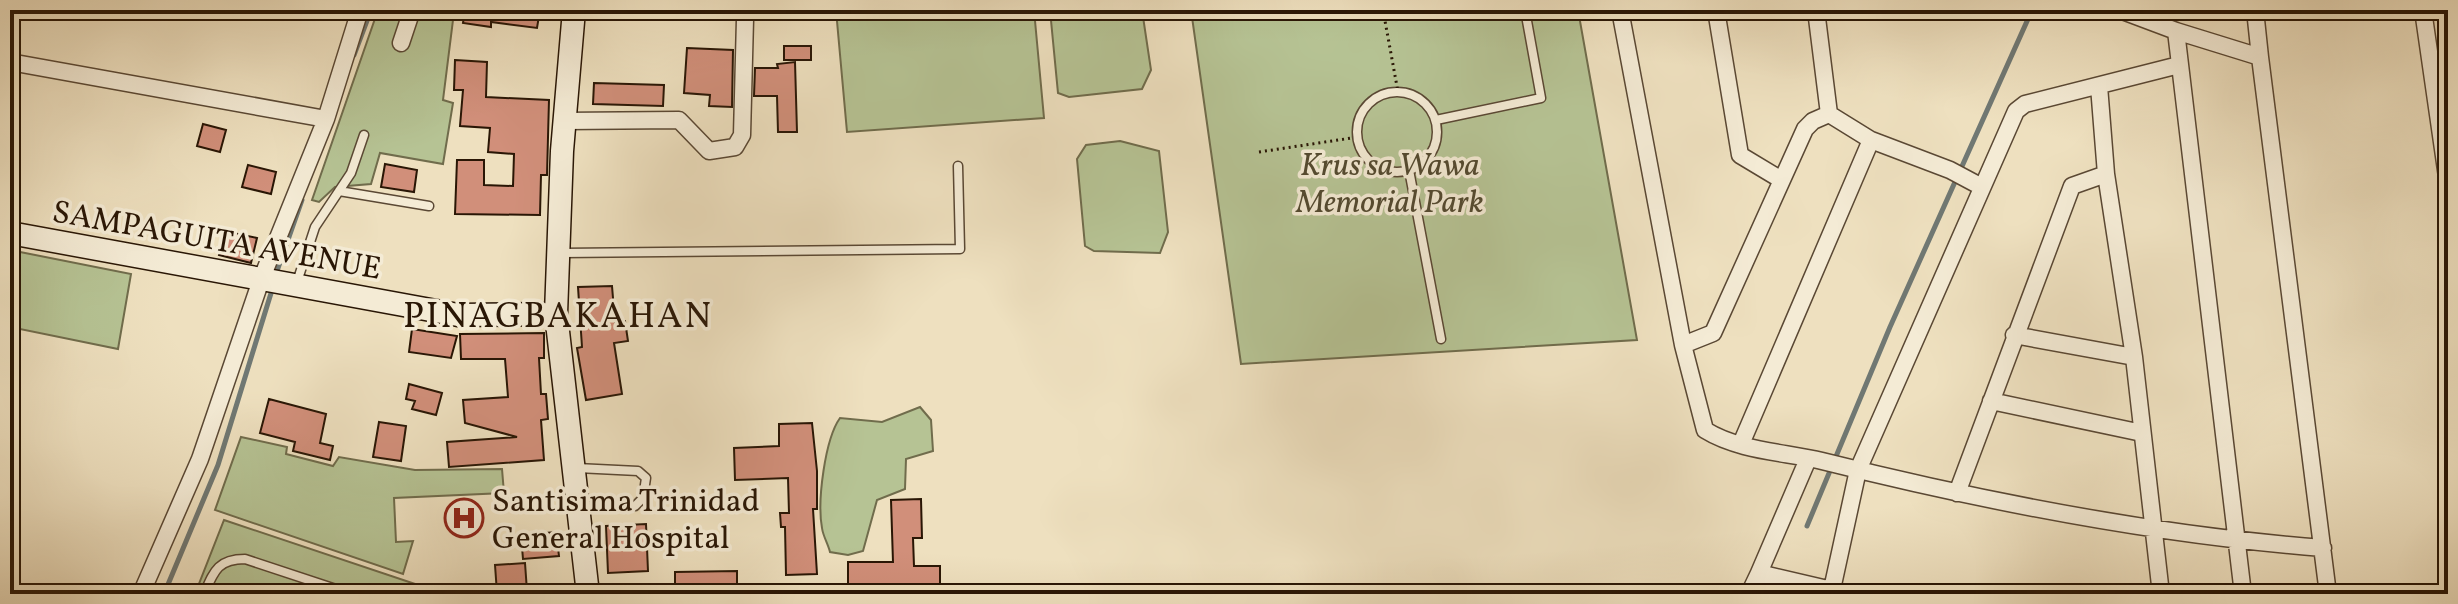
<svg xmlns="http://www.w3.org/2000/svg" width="2458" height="604" viewBox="0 0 2458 604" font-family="Vollkorn,serif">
<rect width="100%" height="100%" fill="#eee0bf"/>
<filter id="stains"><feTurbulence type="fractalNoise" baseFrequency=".0025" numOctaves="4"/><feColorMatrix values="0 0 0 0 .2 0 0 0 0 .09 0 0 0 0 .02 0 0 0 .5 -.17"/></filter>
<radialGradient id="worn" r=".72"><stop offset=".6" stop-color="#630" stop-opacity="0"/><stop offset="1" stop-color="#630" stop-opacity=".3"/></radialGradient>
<path fill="#b6c394" stroke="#706c4c" stroke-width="2" d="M378,10l76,2 -11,88 10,3 -10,61 -63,-11 -9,31 -36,3 -16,15 -7,-2z
M836,10h198l10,108 -197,14z
M1050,10h92l9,60 -9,19 -73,8 -11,-4z
M1191,10h387l59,330 -396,24z
M1120,141l39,10 9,81 -8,21 -66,-2 -9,-5 -8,-87 9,-14z
M10,250l121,24 -13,75 -108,-22z
M920,407l11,13 2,31 -27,8 -1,30 -28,11 -14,51 -15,4 -18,-3c-2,-8 -7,-16 -8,-24 -5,-27 3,-89 18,-110l42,4z
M241,437l46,10 -1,7 47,12 6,-9 76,13 87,-1 2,24 -110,5 2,44 17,-1 -10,33 -188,-64z
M224,520l221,74h-250z"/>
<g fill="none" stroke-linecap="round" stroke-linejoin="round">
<path stroke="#707873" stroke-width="5" d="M354,55l17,-45
M277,271l25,-71
M1807,526l83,-199 142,-317
M164,594l54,-129 54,-175"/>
</g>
<path fill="#d18f7a" stroke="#291605" stroke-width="2" d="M465,10h75l-3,18 -46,-6v5l-28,-4z
M784,46h27v14h-27z
M687,48l46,2 -1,57 -23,-1 1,-11 -26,-2z
M455,60l32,2 -1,35 63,3 -2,75h-6l-1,40 -85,-1 2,-54h27v25l29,1 1,-32 -26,-2 2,-24 -30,-2 3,-36h-9z
M795,62l2,70h-19l-1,-36h-23l1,-28h23l-1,-4z
M594,83l70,2 -1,21 -70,-2z
M203,124l23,6 -6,22 -23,-6z
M385,164l32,6 -3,22 -33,-5z
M248,165l28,7 -5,22 -29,-7z
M224,231l33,7 -6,25 -32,-8z
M612,286l3,36 10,-1 3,20 -14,2 8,51 -36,6 -9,-52 5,-1 -4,-60z
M412,329l45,7 -6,22 -42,-6z
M544,333v25h-5l2,36h5l2,25 -7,1 3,40 -95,7 -2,-25 70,-5 -52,-14 -2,-23 45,-3 -3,-38h-44l-1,-25z
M409,384l33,9 -6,22 -24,-6 3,-8 -9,-2z
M269,399l57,15 -6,29 13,3 -3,14 -37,-9 2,-9 -35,-9z
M379,422l27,4 -5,35 -28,-4z
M812,423l5,48v38h-4l4,65 -31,1 -1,-48h-4l-1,-14h9l-1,-35 -53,2 -1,-32 45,-2v-22z
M921,499l1,39h-9l1,28h26v26l-92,2v-32h45l-2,-62z
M646,524l2,47 -40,2 -2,-47z
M556,532l3,24 -36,3 -2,-24z
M525,563l2,28 -30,2 -2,-28z
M737,571v22h-62v-21z"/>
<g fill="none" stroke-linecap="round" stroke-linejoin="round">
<defs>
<path id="lane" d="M1357 132a40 40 0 1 1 80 0a40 40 0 1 1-80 0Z
M1436,120l105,-22 -16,-88
M1409,170l32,169
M339,191l90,15
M562,253l398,-4 -2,-83
M297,282l18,-55 36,-54 13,-38
M577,468l61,3 8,7 -3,20 -8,8 -54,3
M204,594c10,-23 14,-35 41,-35l106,35"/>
<path id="street" d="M1620,10l63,335 22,85c34,21 79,22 117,31 164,41 332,74 501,87
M1716,10l24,145 40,24
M1816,10l13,104 42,26 79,30 30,16
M2120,10l56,21
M2255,10l5,47
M2423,10l25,174
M401,43l11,-33
M10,62l316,57
M2099,86l7,88 28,183 27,237
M564,121l115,-1 30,31 26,-4 7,-12 3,-116
M2014,335l120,22
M1683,345l30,-12 92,-204 8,-8 16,-7
M1991,401l151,32
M1741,444l130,-304
M1957,493l115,-307 34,-12
M1759,573l49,-114
M141,594l59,-135 61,-179 65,-161 34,-109
M1749,594l10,-21 90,21
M1831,594l27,-124 158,-359 9,-7 154,-39
M2243,594l-67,-563 84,26 68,537"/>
<path id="secondary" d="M574,10l-12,141 -6,163 32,280
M10,233l448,82 98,-1"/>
</defs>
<use href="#lane" stroke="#5a4834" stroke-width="11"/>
<use href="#street" stroke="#5a4834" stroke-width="19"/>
<use href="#secondary" stroke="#291605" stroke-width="25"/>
<path stroke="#291605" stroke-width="3" stroke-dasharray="2 4" stroke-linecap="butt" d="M1383,10l15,82
M1259,152l99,-15"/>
<use href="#lane" stroke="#f4ebd5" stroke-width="8"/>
<use href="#street" stroke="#f4ebd5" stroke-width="16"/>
<use href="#secondary" stroke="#f4ebd5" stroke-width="22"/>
</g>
<defs>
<symbol id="hospital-ring" viewBox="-11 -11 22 22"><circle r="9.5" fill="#f4ebd5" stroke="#8f2418" stroke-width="1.5"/><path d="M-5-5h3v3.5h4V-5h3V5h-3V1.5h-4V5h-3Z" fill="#8f2418"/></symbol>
</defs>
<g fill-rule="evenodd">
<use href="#hospital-ring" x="442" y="496" width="44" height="44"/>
</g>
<g text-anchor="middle" stroke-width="7" stroke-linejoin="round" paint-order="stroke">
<g font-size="32" font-style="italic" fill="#534a30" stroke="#f4ebd5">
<text x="1390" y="175">Krus sa Wawa<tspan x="1390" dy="37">Memorial Park</tspan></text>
</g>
<g font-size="32" fill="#291605" stroke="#f4ebd5">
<text transform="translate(217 239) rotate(10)" y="11">SAMPAGUITA AVENUE</text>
</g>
<g font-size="32" fill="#291605" stroke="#f4ebd5" text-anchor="start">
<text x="492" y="511">Santisima Trinidad<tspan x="492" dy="37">General Hospital</tspan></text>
</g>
<g font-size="36" letter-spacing="2" fill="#291605" stroke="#f4ebd5">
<text x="558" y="327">PINAGBAKAHAN</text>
</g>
</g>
<rect width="2458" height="604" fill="none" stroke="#eee0bf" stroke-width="40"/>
<rect x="12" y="12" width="2434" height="580" fill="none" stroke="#291605" stroke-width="4"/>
<rect x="20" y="20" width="2418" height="564" fill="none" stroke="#291605" stroke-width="2"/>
<rect width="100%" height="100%" filter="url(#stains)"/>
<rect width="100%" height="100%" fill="url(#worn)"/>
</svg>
